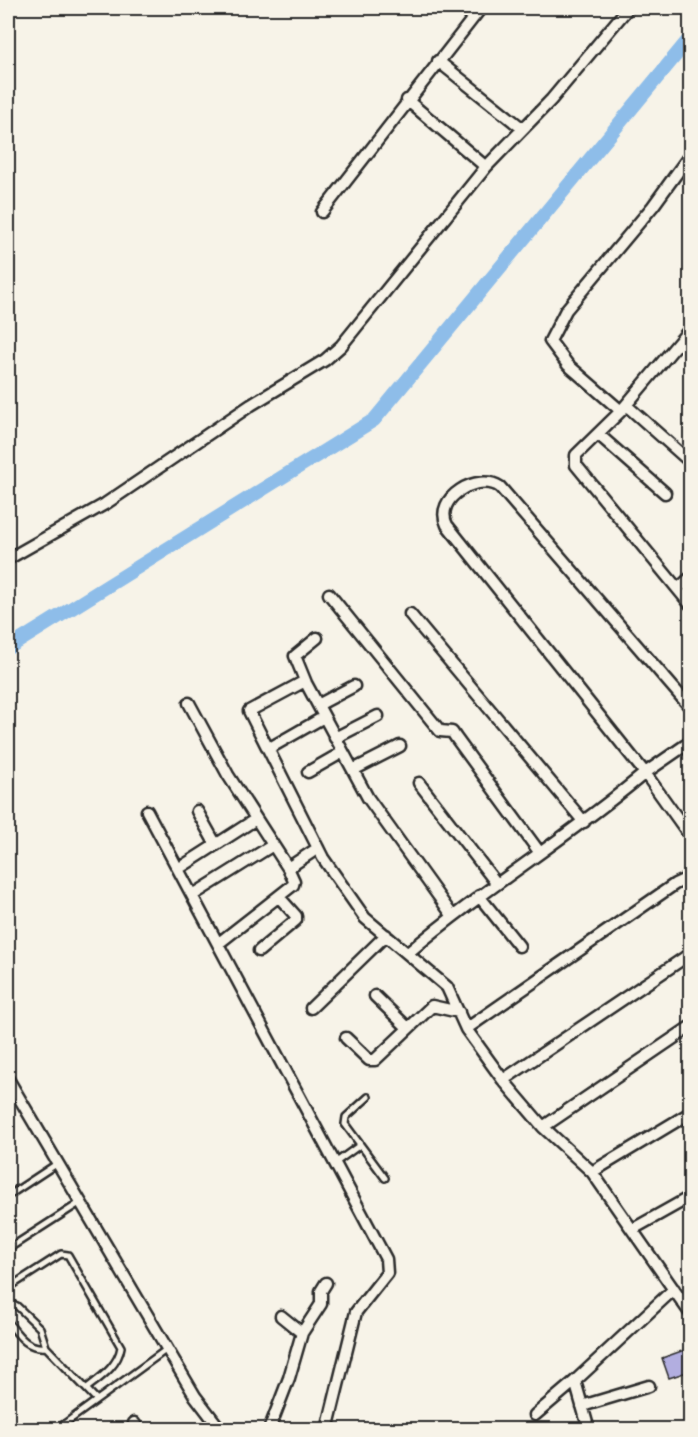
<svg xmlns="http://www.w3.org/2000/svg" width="698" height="1437" viewBox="0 0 698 1437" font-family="'Indie Flower',sans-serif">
<rect width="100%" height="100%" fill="#f7f3e8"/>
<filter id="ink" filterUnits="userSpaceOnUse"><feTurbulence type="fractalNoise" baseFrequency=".0167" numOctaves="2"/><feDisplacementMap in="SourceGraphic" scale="12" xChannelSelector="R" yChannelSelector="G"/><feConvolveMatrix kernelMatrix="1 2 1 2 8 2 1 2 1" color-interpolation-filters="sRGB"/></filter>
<g filter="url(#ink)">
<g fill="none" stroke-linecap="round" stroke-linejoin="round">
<path stroke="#8ebde9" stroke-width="14" d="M8,648l366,-228 316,-382"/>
</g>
<path fill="#b2aee0" stroke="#2b2b2b" stroke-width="1.5" d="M690,1348v23l-21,7 -7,-20z"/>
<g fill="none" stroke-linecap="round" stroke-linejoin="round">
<defs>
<path id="service" d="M368,1097l-22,20 -1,7 40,54
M335,1163l25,-18
M8,1196l50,-33
M8,1249l73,-47
M8,1288l53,-34 7,1 53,92c-3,19 -20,30 -34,41
M8,1304l9,2 23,22 6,19 51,53
M8,1322c11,14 19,27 38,25
M56,1430l111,-81"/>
<path id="minor" d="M438,61l85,68
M407,100l79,67
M322,212l159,-204
M690,329l-69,82 -45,44v10l114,139
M626,405l63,56
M621,411l-53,-46 -18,-24 16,-31 87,-104 37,-51
M598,434l67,59
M8,559l97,-55 146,-99 74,-45 16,-14 145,-179 65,-67 77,-92
M678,589l12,-11
M329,594l111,137 12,1 4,6 84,115
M410,614l174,208
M317,638l-22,18 11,27 62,115 84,117
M305,681l-56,30 74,147 42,60 82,69 19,42 37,51 40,47 49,45 98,141
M189,703l39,72 60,93
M318,705l36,-19
M335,738l43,-22
M690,742l-45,31 45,63
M268,749l56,-32
M353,770l47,-24
M308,772l35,-20
M419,783l78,101
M147,811l239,448 1,14 -31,39 -29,118
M197,811l19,34
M178,869l78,-50
M193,895l80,-50
M479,896l40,50
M219,943l74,-58 1,-4 -6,-13 30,-20
M259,951l37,-31v-4l-17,-19
M408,953c75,-64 161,-116 237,-180l-198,-248c-14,-27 31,-53 53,-38l190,220
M375,996l33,32
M311,1008l75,-73
M466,1029l209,-145 15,-7
M346,1038l23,22h6l57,-54 27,6
M8,1079l187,317 26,34
M503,1080l187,-126
M543,1127l147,-100
M592,1172l98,-59
M633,1229l57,-32
M281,1316l21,17
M582,1406l67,-20
M535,1415l40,-34
M134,1423l5,7
M269,1430l20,-52 13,-45 19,-29v-13l5,-8
M589,1430l-14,-49 99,-92"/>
</defs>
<use href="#service" stroke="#2b2b2b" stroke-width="10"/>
<use href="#minor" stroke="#2b2b2b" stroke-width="15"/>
<use href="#service" stroke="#f7f3e8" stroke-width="5"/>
<use href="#minor" stroke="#f7f3e8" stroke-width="10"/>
</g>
</g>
<rect width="698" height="1437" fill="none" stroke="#f7f3e8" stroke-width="30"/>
<rect x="15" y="15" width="668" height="1407" fill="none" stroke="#2b2b2b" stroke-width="2" filter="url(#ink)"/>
</svg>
